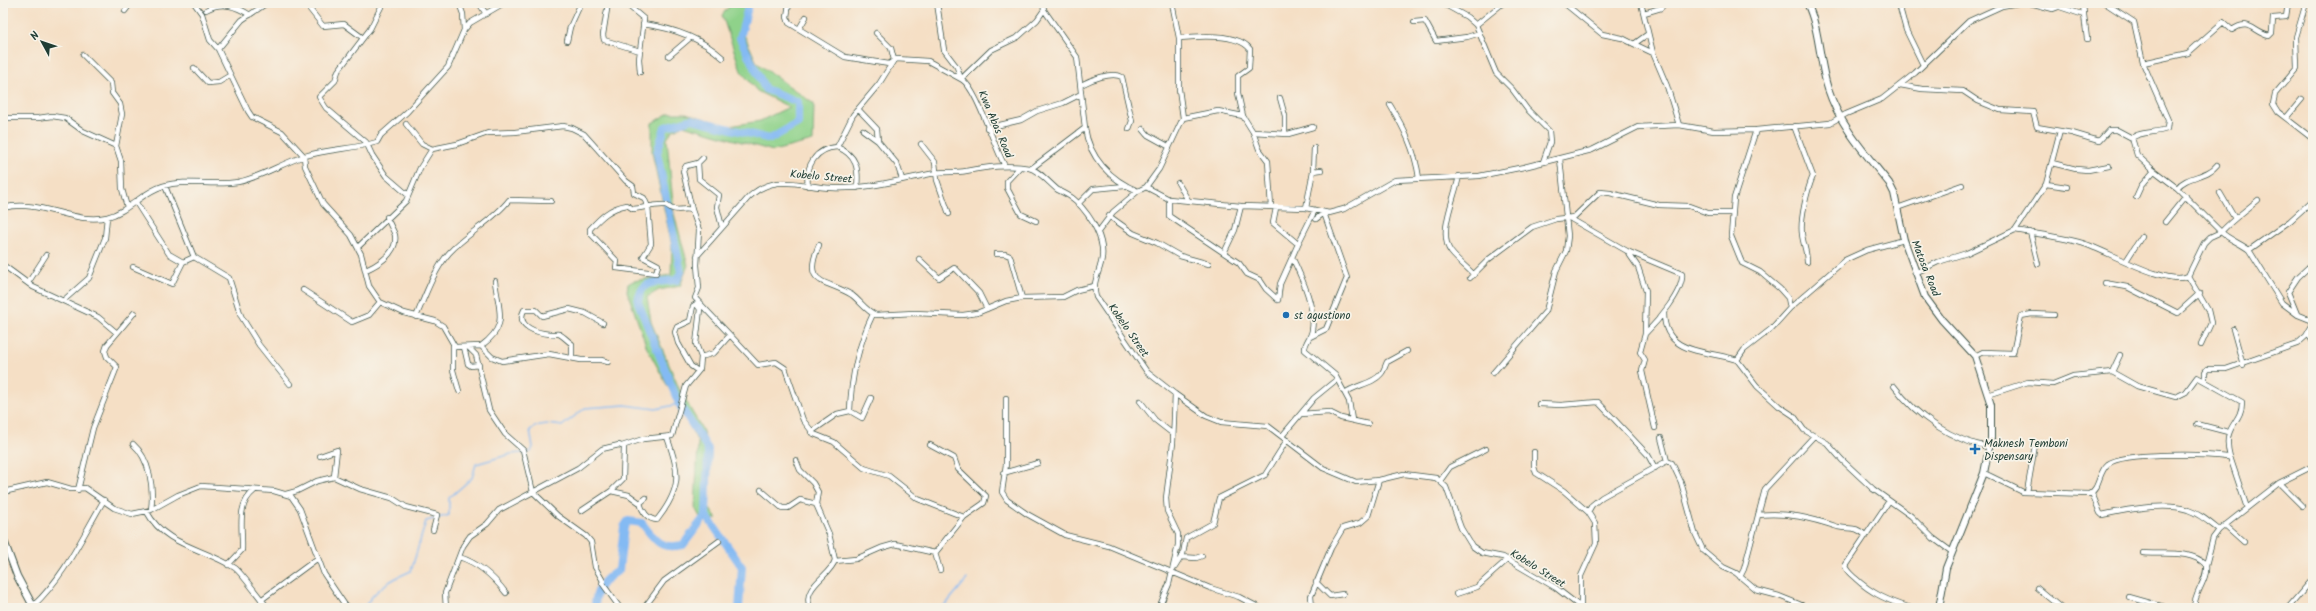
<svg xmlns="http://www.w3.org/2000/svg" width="2316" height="611" viewBox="0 0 2316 611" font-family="Kalam,sans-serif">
<rect width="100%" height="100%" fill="#f7f3e8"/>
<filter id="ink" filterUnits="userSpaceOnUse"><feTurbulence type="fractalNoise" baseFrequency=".025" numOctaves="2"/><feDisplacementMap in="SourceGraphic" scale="8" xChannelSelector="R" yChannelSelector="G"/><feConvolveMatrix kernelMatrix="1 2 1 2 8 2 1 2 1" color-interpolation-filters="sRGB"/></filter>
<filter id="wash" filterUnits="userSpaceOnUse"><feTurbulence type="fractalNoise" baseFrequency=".012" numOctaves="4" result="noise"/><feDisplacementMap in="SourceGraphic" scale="16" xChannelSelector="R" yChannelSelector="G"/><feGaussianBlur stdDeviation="0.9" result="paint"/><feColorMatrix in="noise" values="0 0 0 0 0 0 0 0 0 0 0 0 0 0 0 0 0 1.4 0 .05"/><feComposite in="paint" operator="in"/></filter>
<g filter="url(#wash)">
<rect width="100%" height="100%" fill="#f5dfc5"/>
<path fill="#8fd28a" stroke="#57885f" d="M732,3h17l-8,25 16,35 57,41 -1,37 -40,10 -90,-26 -11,6 -5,8 7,75 14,51 -8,21 -21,4 -12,7 4,25 29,69 22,38 9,26 -4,50 10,14h-16l-6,-11 3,-66 -51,-94 -20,-57 1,-7 5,-3 38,-6 1,-29 -20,-94v-29l17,-10h17l43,13 31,-5 29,-14 -32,-16 -16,-20 -19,-56z"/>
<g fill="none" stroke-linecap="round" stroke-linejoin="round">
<path stroke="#84baf3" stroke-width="1.5" d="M364,608c12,-20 26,-28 47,-37l15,-50 23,-6v-17l23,-20 4,-14 35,-10 20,-2 2,-5 -3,-17c10,-8 21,-6 32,-4l23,-18 40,-3 31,4 23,-5
M940,608l7,-5 20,-24"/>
<path stroke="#84baf3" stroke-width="8" d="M595,608c0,-19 8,-28 24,-38l5,-43 4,-6 14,2c13,17 17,27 41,22l23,-30
M739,608l3,-41 -36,-52 2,-66 -29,-45 -41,-102c3,-24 19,-19 39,-22l4,-8 -24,-119 8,-26 27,-8 78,20 28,-16v-21l-33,-13 -25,-51 9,-35"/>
</g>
</g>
<g filter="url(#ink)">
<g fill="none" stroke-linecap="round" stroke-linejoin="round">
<defs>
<path id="street" d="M194,3l8,11 8,26 8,9 30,62 4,6 30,15 22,24 1,10 18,38 28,31 10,19 8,32 11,16 24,11 31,8 8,5 12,21 26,-1 11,11 10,4 47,-7 32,6h20l7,2
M305,3l18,23 21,-2 19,14
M383,3l-13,26 -32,42 -3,10 -16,16 7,11 40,34 6,13 14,21 22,19
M459,3l4,11 1,16
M479,3l7,11
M608,3l-5,32 1,5 36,11
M633,3l-2,5 13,11 -5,40 1,13
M789,3l-2,14 2,6 56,34 44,7 7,-5 32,2 33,18 30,-29 27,-13 19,-17 7,-10 -1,-7
M937,3l7,47 13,17 4,12c15,7 33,68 44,87
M1442,3l25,14 9,8 20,48 16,16 15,20 22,22 1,11 -7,20
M1564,3l38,31 20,4 12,6 14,-10
M1641,3l12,50 14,33 12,39
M2030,3l23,6 16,-6
M2083,3l1,12
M2105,3l29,19 9,41 25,57 -1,9c-12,4 -29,3 -35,9
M2306,3l-10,34 1,31 -22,26 -2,10 5,8 35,27
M2060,7l24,8 3,24
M1900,8l6,22 17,35
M206,10c16,-9 30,-4 44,5
M125,11l6,-8
M1644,13l17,-5 4,-5
M1414,22l11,-1 11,20 31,-4 13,-4
M643,24c30,4 58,14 80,34
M1476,25l27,-22
M799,29l7,-12
M1179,38c18,-2 59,-5 71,11l-1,19 -11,8v17l5,23 10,16 6,17 9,12 3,46
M567,41l3,-14 11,-24
M1634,44l19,9
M218,49l24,-29 25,-17
M83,55l28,28 1,10 8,11 2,10 -6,32 5,15 1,28 5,18
M669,56l21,-18
M2143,63l45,-10 35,-31 9,8c18,-12 20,2 37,6l3,-3 1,-15 13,-1 2,-14
M194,68l14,15 11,-1 10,-6
M1081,85c9,-5 31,-14 41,-8l10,44 -3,8
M1900,85l22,4 41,2 15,10 22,9 33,2 4,15 35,6 27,8 10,-11h8l15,8 5,17 15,14 25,19 44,44c12,-13 23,-20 37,-32
M1280,98l5,18v18
M1390,105c14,23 25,45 29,73
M858,109l19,20 1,12 19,23 5,15
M3,118h35l14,-2 13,2 18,13 33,15
M1183,118l35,-7 25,5
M2286,118l16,-19
M406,124l16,20 10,5 25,-5 31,-11 27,-1 48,-6 9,2 12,6 42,47 7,5 1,7 10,5 4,9 3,37 -8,13 15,8 -2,8 -40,-5 1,-7 -27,-28v-4c11,-12 20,-21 37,-24l6,4c10,-1 23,-5 32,-4 3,0 5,4 8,4 6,2 12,-1 19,1l7,20 -2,35 2,23 -4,10 35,37
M1794,126l19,50c-6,14 -13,43 -11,58 1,10 5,17 5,28
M987,128l34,-8 16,-9 26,-8 18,-9
M1085,128c4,29 25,52 53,63
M1143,129l5,6 20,11
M863,130l15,11
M1756,130l-22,68 -3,38 11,27 18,9 20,17 8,9 2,10 -19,21 -27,21 -7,10 20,26 22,20 15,10 10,14 23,13 15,17 31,29 38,27 22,22 19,14
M1253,132l35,2 25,-7
M921,144l14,18 2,18 12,34
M837,147l16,-32 26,-31 15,-24 -3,-12 -15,-15
M703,158l-5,5 1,16 20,16 -2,12 5,20
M2052,163l24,6 12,1 21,-4
M1020,167l-13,14v7l14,26 15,7
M1032,168l53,-40 -8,-71 -33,-47
M1313,171l8,-1
M1459,176c-4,22 -22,57 -8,76 7,9 16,15 23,23
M1178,183l10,17
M2046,184l21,3
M165,186l29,71 35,21 12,38 18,29 31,39
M808,186c-3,-20 8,-38 29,-39 20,8 22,22 20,41
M1146,187l23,12 72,7 65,2 23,5 15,-4 51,-29 84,-4 45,-9 68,-17 46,-23 41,-2 35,6 42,-1 74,-7 16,-9 36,-15 33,-26 54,-52 33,-15 16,-3
M2177,188c10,-13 30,-10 40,-23
M2220,193l14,24
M2136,197l5,-11 13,-15
M1169,199v17l55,37 11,-23 6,-24
M2313,200l-23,21 -41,29 33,53 16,12 15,6
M135,201l34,53 14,8 11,-5
M1078,204l15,-15 32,-3
M3,208c37,-10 70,17 104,9 21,-5 35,-25 56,-31 24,-7 50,0 75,-4 24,-5 44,-19 67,-26 22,-7 49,-7 72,-14l4,-7 26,-23 41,-45 16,-37 6,-7 34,-20
M1276,208l-3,15 25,21 -18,40 -2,16
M1306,208l7,-37 1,-23
M1897,208l65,-23
M692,210l-9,-39 3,-5 12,-3
M1109,216l24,17 24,10 23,13 29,8
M1571,219l56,32 11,16 8,24 -1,43 -5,18 5,8 -3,11 13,57
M2165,222l21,-26
M2015,230c23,4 45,7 67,13 24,7 86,44 106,33l16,-33 6,-6 11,-5c9,8 19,11 28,18
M1098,232l15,-20 25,-21 8,-4 13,-18 24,-51 -4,-29v-51l-7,-35
M2030,232l8,32
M1298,244l17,-34
M819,245c-18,41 7,34 33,50 8,6 15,17 24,20l38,-2 49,2 14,-2 29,-12 16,-3
M358,247l48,-46 14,-33 12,-19
M1627,251l55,23c2,17 -25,48 -37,60
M1224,253l15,10 8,11 13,6 6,9 12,11
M996,254h9l5,2 12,42 41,-1 14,-7 17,-4
M697,256l52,-59c27,-25 52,-10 83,-9 37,2 68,-9 104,-15 10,-2 20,0 30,-2 22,-4 41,-7 63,-3 10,2 21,16 29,22 6,3 13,6 18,11 15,15 31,40 25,62 -3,13 -9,20 -5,34l51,75 28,22 31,22 15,6 47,4 55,42 33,14 23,-2 25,-6 32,4 10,9 15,41 11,18 10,7 21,4 53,31 26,20
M919,259l20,19 15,-10 2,1 23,24 8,16
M1293,259c9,19 23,50 19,71 -1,8 -8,13 -7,20l30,25 14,26 3,19
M2126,261l16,-25
M3,265l30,22 65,30 19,16
M133,267l39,17 11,-22
M366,270c13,-6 32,-17 29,-35 -2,-6 -6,-11 -8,-18
M1915,273l23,-11 29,-9 48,-23 31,-46 14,-53
M2188,276l20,34 3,13 -10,22
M1470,278l19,-19 43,-32 24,-8 18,-2 26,-25 10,1 49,12 30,1 19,7h24
M28,283l18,-28
M2105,283l22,4 51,26 22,-20
M303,290l49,32 17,-7 11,-13
M64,300l25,-22 16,-40 2,-21
M1790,308l55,-48 22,-10 37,-10
M1664,313c0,43 45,37 73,47
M2297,314l-9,-22 10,-15 15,-14
M416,317c9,-21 18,-47 33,-64 18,-20 44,-32 60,-53l42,1
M2233,329l10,36
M2308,334l5,8
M1310,337l16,-8 21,-51 -23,-65 -8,6
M453,345v25l6,21
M481,346c29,-21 17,-36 14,-65
M464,347l4,17 3,2 8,-1
M468,347l8,8 13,55 16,24 18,16 10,42 45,-24 24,-19 17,-4 5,2 -1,32 -12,12 -30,20
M572,356v-12c-4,-3 -9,-8 -13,-10 -2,-1 -6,1 -9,0 -12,-1 -35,-7 -26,-24h12l6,6 27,-7 16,4 18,10
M1975,356l8,-4 30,1 8,-37 11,-2 22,1
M698,371l-7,-5 -13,-23 -3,-11 2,-5 13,-6 3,-15 3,-2 4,5 -4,35 5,13
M2112,372l8,-17
M1493,373l53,-62 10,-40 10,-20 2,-15 -8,-77
M2205,380v-8l2,-3h19l71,-25 9,-8 7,-12
M1894,386c22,30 58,55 95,61
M1345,393c10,-8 28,-9 36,-19 3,-3 4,-8 6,-12l20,-11
M1988,395l40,-13 25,2 20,-8 39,-4 25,14 39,11 10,-5 11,-15 45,25c0,23 -21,22 -12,55
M1006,398v66l-4,28 5,8 20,14 38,21 44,11 101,42 29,9 21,11
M1140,401l15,19 18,14
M1539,404l22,1 37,-3 50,53 7,13
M850,411c1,-34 8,-66 23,-97
M1301,414l28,-2 12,6 27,6
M2197,424l31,8
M811,432l26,-18 13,-3 12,7 9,-20
M1282,436l32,-38 22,-18
M1661,438l6,23 5,2 9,19 14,51 8,17 20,17 13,6 20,17 23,6 30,12
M133,444c17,15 21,44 18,66
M622,446l21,-7 29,-3 14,-50 14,-17 1,-12 13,-4 16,-18 28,30 18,-3 9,6 18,52 11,14 20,8 30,26 25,8 29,23 46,18 20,-14 2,-7 -28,-27 -4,-11 -24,-13
M1534,452v15l2,6 28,18 24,21 7,11 1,20 -15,33v32
M320,456l17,-6 -3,27
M796,460l4,10 13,13 5,9 -2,12 13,30 6,26c-4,16 -34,26 -25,48
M1003,473l35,-10
M1984,473l39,19 66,2c11,-5 9,-22 19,-30 16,-12 97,-10 119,-7h3l17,51
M1440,481l10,-14 36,-18
M2279,483l23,23
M78,490l15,-62 24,-61 -10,-10 -2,-6 2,-6 27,-32
M761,490l21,18h6l12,-8 16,4
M611,491l18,4 11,8 6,-5
M3,492l44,-10 24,7 14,-1 29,20 18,6 19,-4 27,-15 23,-9 73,5 17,5 9,13 24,65 23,34
M2027,492l8,-47
M2092,493l8,20 2,2c22,-5 65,-13 86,-5 12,4 21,12 31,20
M286,494l11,-3 20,-10 17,-4 26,12 32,9 14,9 31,8 -4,15
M1889,501l-44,65c2,6 6,8 10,12 17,16 34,23 56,30
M640,503c2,8 8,17 17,17 25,-32 23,-46 10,-83
M147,512c18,34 57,36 88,56 6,4 26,32 33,40
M1588,512l4,-7 10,-8 65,-36
M1758,515c29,-3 53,3 80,12 12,3 17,-2 28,9
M2225,525l19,17
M2143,553c20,2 48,-4 63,12 2,15 -12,28 -12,43
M459,557c20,6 34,19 47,36
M1181,557l15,1 6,-2
M835,561l21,-2 25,-11 14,-4 40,9
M228,565l14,-15c1,-21 -6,-45 12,-59
M2206,565l7,-27 6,-8 60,-47 34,-17
M1175,567l8,-13 3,-16 27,-15 6,-25 46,-23 22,-35
M940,570l-5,-17 29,-36
M1740,577l4,-8 21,-80 49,-53
M1316,582l14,14 13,-2
M2037,588l24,20
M1456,594l21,-7 31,-28
M2129,597l39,11
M261,600l57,-42
M33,606c32,-30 49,-69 71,-106
M446,608l-1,-15 18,-47 7,-10 17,-12 12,-14 34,-18 25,24 28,20 5,6 4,25 8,14 -1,2 18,25
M644,608l20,-27 55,-40
M1159,608l10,-24 9,-39v-11l-11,-23 -1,-13 7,-55 2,-49
M1312,608l-1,-12 20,-48 12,-20 17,-5 8,-7 11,-36
M2288,608l25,-29"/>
<path id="secondary" d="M1807,3c13,27 12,58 21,86 12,37 37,64 61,94l5,10 10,47 21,57 17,23 33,36 16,49v33l-7,35 -38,95 -7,40
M3,538l14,38 17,32"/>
</defs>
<use href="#street" stroke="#3f554a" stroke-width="6"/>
<use href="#secondary" stroke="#3f554a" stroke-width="8"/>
<use href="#street" stroke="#fff" stroke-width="4.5"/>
<use href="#secondary" stroke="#fff" stroke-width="6"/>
</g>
</g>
<g fill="#1f6fb2" stroke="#f7f3e8" stroke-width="1.5">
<circle cx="1286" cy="315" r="4"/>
<path d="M1973 443h4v4h4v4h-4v4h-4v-4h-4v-4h4z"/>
</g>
<g text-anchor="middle" stroke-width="3.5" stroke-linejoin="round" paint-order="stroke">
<g font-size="11" fill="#1f3d34" stroke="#f7f3e8">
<text transform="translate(996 124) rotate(67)" y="4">Kwa Abas Road</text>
<text transform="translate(821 176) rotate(5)" y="4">Kobelo Street</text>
<text transform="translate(1926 268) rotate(68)" y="4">Matosa Road</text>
<text transform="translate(1129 330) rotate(55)" y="4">Kobelo Street</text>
<text transform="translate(1538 568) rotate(32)" y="4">Kobelo Street</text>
</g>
<g font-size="11" fill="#1f3d34" stroke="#f7f3e8" text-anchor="start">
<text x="1294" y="319">st agustiono</text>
<text x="1984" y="447">Maknesh Temboni<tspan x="1984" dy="13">Dispensary</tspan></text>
</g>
</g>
<rect width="2316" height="611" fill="none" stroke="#f7f3e8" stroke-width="16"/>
<g transform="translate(42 42) rotate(310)" stroke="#f7f3e8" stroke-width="3" paint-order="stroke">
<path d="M0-3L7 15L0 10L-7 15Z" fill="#1f3d34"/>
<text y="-6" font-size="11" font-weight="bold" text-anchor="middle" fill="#1f3d34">N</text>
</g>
</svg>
